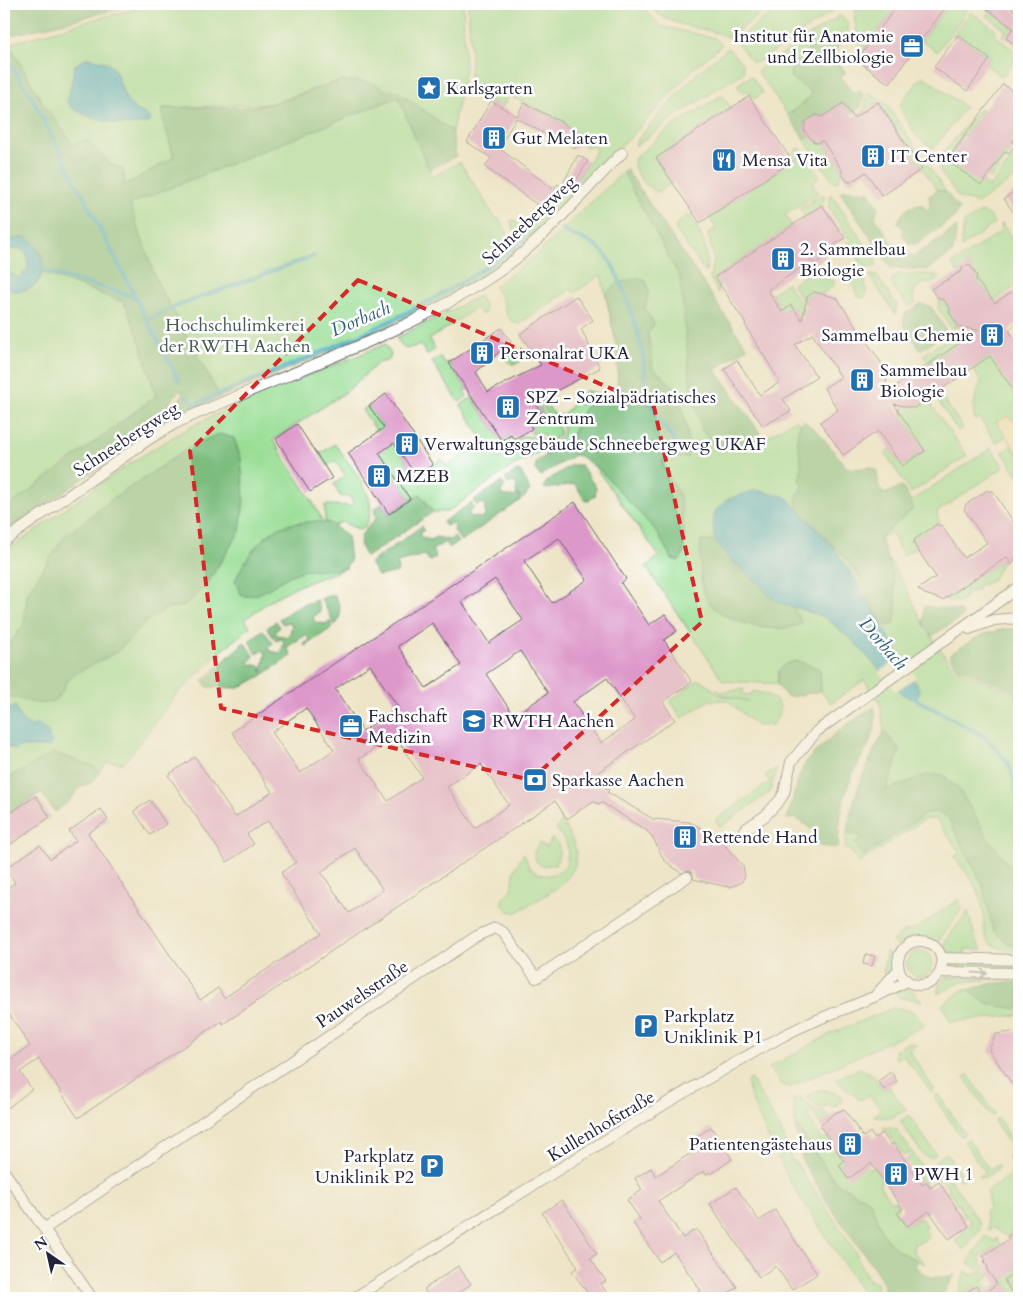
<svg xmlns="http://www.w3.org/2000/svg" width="1023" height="1302" viewBox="0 0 1023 1302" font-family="Cardo,serif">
<rect width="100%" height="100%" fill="#fff"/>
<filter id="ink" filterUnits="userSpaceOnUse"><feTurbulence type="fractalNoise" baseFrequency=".02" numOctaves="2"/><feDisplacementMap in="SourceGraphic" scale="10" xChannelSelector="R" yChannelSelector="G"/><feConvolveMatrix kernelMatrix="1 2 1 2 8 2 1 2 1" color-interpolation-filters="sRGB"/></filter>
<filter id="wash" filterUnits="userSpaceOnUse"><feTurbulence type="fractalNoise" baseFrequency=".0096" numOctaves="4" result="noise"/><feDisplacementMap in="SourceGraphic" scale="20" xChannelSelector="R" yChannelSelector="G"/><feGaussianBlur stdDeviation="1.12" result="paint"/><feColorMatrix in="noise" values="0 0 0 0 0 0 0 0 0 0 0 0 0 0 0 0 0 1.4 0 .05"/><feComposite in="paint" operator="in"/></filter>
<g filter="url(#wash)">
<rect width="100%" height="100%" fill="#eee5c8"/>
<path fill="#9ade95" stroke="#5e8068" d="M156,4h307l2,65 -13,62 -57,-41 -5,2 -48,-12 -73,24 -106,4v11l11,38 -49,29 -2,-17 -13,-5 -23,-24 -14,5 -31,-43 -33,-58 82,-24z
M468,4h172l20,22 55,12 7,7 -28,23 -64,70 -28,24 -28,33 -46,46c-10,-4 -16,-9 -17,-20l3,-1 5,5 5,-3 51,-39 21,-33 -2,-4 -9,1 -6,-4 4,-6 -20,-14 -54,-28 -7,13 -33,-20 2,-33z
M648,4h124l-42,34c-27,-13 -63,-9 -82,-34z
M782,4h61l-85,58h-6l-16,-21z
M857,4h41l-33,45 -4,-1 -7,-29z
M939,4h21l8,5 -31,43 -16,-11 24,-32z
M989,10l24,18 -7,10 -4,-2 4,-5 -20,-16z
M971,12l24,17 2,8 22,18 -17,22 -16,-12 4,-7 -32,-23 -2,2 -3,-2z
M839,16c16,5 9,19 0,28l-23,-1 -25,24v11l18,10 3,7 -24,20 -31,-44z
M728,48l14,15 2,9 -67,43 -41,31v-4l6,-8 53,-59z
M751,76l12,17 -9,6 -6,-9 -5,4 -6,-9z
M923,76l42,31 -27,36 -5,5 -16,-11 -17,-29 2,-7z
M868,93l5,1 13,10 60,88 -9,-2 -59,-88 -25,16 11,-8z
M722,95l9,13 -75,50 16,25 -15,9c-11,-6 -27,-20 -22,-34l31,-27z
M398,97l34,80 28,-15 36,57 3,-1 18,33 -51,35 -96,49 -150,62 -64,-117 -27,-76z
M980,109l3,2 -18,25 -3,-2 -4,12 -6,-4z
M808,136l10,7 4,-3 20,30 -3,10 -4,4 -31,-45z
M950,144l6,4 -9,12 34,24 2,-2 6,5 24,-29 6,6v11l-41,28 -19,-5 -19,-27v-13z
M800,148l20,29 -8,6 6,10 -33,22 7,11 -77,51 4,6 -1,10 -8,-15 4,-19 -6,-25 8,-6 -7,-11 88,-59 -4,-6z
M1005,151l4,2 -1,3 -17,23 -4,-2z
M626,169l121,179 -32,21 49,70 32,-20 107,163 19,39h2v4l29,43 56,23 10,8v180l-31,-41 -65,-62 -37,15 14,-41 -16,-19 -4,-28 -16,-23 -33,23 -10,-12 -1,-22 -42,2 -1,13 -54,-3 -77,-114 13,-11 -84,-117 -31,17 18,-21 1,-8 -17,-15 -15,-42 15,27 4,13 6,5h5l6,-4 11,-14 8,-6 18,4 1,2c-18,2 -21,13 -27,27l40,-31 -1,-44 -16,-74 -27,18 -3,-4 -52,35c-12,-2 -14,-13 -16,-22 -1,-5 -6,-10 -9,-15l43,-33z
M822,194l3,3 -3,8 -17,12 -5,-8z
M831,194l45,67v6h-12l-16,-24 2,-3 -22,-33z
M981,212l9,3 4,9 -33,23 3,-24z
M689,215c13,19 20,35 17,58l-31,-44 2,-6z
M1002,223l17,27v34l-25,17 -18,-21 1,-4 -8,-12 -11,9 -6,-9 48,-32z
M19,248l8,6 1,14 -9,10c-12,-4 -15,-10 -15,-22l6,-6z
M817,268l7,9 10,4v4l-12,9 -8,-2 -7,5 -2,7 -13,-20z
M43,273l81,29 14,33 18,61 -152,114v-221l16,2 17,-7z
M899,274l37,1 4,3 -9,6 -8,-1 -8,6 -2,8 3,5 -8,5 -17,-24 1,-4z
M869,275l8,1 20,29 -2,9z
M855,277l10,4 1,11 -2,6 -6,-1 -6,-14z
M787,283l16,25 -1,8 -11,-11 -9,7 -10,-19z
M479,296l6,10v7l-3,2 -6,-7 -46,31 5,10 -8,6 -6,-10 -16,4 -9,-11z
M940,298l10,11 -1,4 10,14 -8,1 -13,-20z
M975,328v5l-46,30 -6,-8 24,-16 11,-1z
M385,344l6,11 -2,5 -11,3 -31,28 -74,49 38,59 36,69 -52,19 -21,11 -29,21 5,8 -32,27 -41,40 -53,69 -17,-1 -15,20 -12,5 -10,13 -15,12 -14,-20 -37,25v-264c55,-39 110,-82 169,-116 66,-39 142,-62 212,-93z
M506 356a8 8 0 1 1 16 0a8 8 0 1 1-16 0Z
M990,354l29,45v21l-23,2 9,13v2l-9,6 -17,-25 -4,2c-4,-13 1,-25 6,-38l-9,-14 17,-11z
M440,357l5,7 3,-2 19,27 -3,2 3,5 -8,6 -27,-40z
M526,373l12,24 5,16 17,16 -1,6 -13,11 -2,-12 -14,-1 4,-3 -4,-7 11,-9 -20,-39z
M938,391l25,37 -5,3 -25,-37z
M469,399h4l29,42 8,-5 2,3 -19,12 5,8 3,-1 -5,-6 27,-16 17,1 3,3 -1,9 -5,5 -23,11 -67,47h-14l-13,-18 -6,6 -4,-1 -31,-46 4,-3 -10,-14 5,-3 -16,-23 7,-4 47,70 26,-17 5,7 37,-25 -23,-36z
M927,399l40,57 -56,37 -26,-40 5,-4 12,17 23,-15 -24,-36 3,-9z
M335,444c15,23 53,60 26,86l-20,-8 -8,4 -8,-5v-16l26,1 2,-2 -2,-7 -11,-1 -6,-12 12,-8 -11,-15 -8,5 -7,-12z
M1011,446l8,9v22l-17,-25z
M991,448l13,19 -67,45 2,11 -25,17 -1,3 3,4 -13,9 -11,-23 -12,4 33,-28 -2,-8z
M1003,560l-10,19 -8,5h-6l-1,6 -5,2 -5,-1 -4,8 -6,3 -16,-3z
M698,680l5,1 17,14 28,6 -27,-7 -5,-5 7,3 21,-3 -2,5 9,1 2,-4c20,4 38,13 19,34l-15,1 -30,-26 -15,1 -1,-2 -29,19 -12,-17z
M777,768l-7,24 -50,35 -5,-7 55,-38 -5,-7z
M936,811l8,3 5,6 33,63 11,47 12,12 14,6v3c-48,-3 -29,-22 -39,-54 -5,-15 -17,-28 -26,-40l6,-4 -24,-34h-11l-66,44 -9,-13 -5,-1 2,-17 16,5v19l64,-43z
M561,821c39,52 -5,67 -45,92l-8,-2 -7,-8 2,-5c10,-7 10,-15 11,-26 1,-6 7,-13 10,-19l5,14c13,12 23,10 36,0 6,-16 3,-25 -9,-37z
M552,838l6,6 2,7 -4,13 -14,2 -6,-5 -2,-8 5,-10 8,4z
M959,899l3,10 -25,34c-14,-10 -27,-8 -39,4l-6,-6 10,-9 15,-4z
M968,911l7,27 7,12 -17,-1v6l-15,-1 -6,-4 1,-9z
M907 964a13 13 0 1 1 26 0a13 13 0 1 1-26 0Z
M886,951c6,7 8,14 3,23l-4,2 -2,-4z
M965,962l52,1v7h-44l-25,-4z
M947,977l60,1 -47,4 -22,12 1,-10z
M1019,985v30l-68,7 -9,-17 21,-15z
M903,989l10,2 9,10 -24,-4 -4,-5z
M893,1008c16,0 24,4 31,18l-134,61 -9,-3 -12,-16 61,-34z
M908,1042l9,3 -8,6 26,39 -3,3 -29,-38 -7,5 -1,-9z
M860,1068l12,6 12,16 5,-3 17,23 -15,8 -18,-2 8,-6 -12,-15 -9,5 -23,-19 -1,-2z
M968,1074l27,40 -4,2 -27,-39z
M751,1079l30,51 11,32 4,1 62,92 -2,2 13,23 7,3 2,15h-12l-76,-116 -24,-49 -15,-35 -4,-17z
M822,1089l19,6 2,5 -11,8 -3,-4 -6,4 -6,-1 -11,-11z
M938,1094l27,40 -4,3 -27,-40z
M801,1097l14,14h9l5,8 -8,6 -9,-14 -5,2 9,18 8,8 3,-2 5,6 -4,3 5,6 3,-2 8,11 -5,4 9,13 17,-15 3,5 6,-1 9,14 -4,3 12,18 3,-2 4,6 -2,7 10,13 13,-8 3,1 4,8 -3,1 5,7 -1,5 -13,4 -1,7 12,13c-41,-18 -40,-24 -55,-63l-34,-18 -38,-56h-3l-2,-27z
M909,1115l27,39 -5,4 -8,-3 -23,-34z
M998,1118l21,31v5l-6,4 -6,-1 7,-6 -20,-30z
M884,1127l12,2 32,46 -2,6 -4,3 -9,-13 2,-2 -9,-9 5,-5 -2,-2 -5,3 -19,-27h-3z
M968,1139l21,30 9,-4v4l-14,9 -6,-1 7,-5 -21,-30z
M946,1153l18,26 -3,2 -11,-15 -16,-4z
M1019,1169v55l-9,7 1,3 -4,3 -15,-10 -2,3 -2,-1 -3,-17 4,-4 -2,-17z
M940,1176l10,3 30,44 -1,8 -15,19 -9,-9 8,-7 -2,-3 10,-7 -4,-8 -2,2 -6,-14 -2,1 -6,-13 -3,1 -1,-2 2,-2 -7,-10 -2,2 -3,-3z
M985,1236l10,5 2,-3 4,7 -21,11 1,8 4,2 -1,5 6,4 -4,3v3l-8,-12 -10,-6z
M1019,1265v33h-4l-11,-18 3,-2 -2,-2 13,-7 -1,-2z
M965,1271l9,5 3,-4 11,16 -6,5 -6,-7 -14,9 -3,-3z"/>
<path fill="#7bbd7e" stroke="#4e705c" d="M4,4h134l-134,33z
M816,43l23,1 -5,11 12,18 -5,3 12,18 6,-4 5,6 -3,11 -10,7 -8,-11 -21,14 -6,-2 -11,7v9l3,5 -4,3 -16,-24 22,-17 1,-6 -20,-14v-11z
M9,44l33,58 31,42 14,-4 23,24 13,5 2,16 49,-28 -11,-38v-11c34,-2 74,3 107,-4 40,-8 80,-40 119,-12l6,-2 57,41 4,25 -27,14 -31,-73 -268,107 26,76 64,117 -41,19 -3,-4v-7l7,-11 -3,-4 -9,10 -7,24 -25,15 -135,95v-24l152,-114 -18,-61 -14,-33 -81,-29 -1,-19 -27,-16 -11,3v-196z
M626,169l121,179 -32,21 50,71 -19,10 -23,-1 -14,-9 -7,-10 -11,-41 -11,-111 -57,-106z
M844,190l24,2 10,14 -3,12 24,34 15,4 43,-29 -4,25 -25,18 -37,-2 -51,-76z
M939,190l7,2 13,17 -4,8 -39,27h-7l-7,-10 2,-4 -6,-8c6,-12 11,-17 25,-17l3,5 4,-3 -1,-11z
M637,278l9,3 3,10 -4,18 9,14 -2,6 -4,3 5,36 25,22 9,39 1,28c-9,2 -15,-1 -24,0l-1,9 17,30 5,42 -2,16 -4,7 -7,-2 -16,-28 -55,-60 -21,-15 -6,-1 -34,21 -5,-7 2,-8 38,-22 -3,-4 15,-31 7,-6 24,-5 -1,-44 -11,-56 12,-10z
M920,304l11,3 14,21 -1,6 -24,16 -17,-27 2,-9z
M803,420l17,14 26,33 8,2 16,-2 7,4 2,17 6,6 17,-8 8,13 3,10 -33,28c10,29 21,57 14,87l-8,2c-15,-15 -18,-37 -30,-54 -14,-21 -41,-44 -58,-63l-2,-9 6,-14 -3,-7c9,-23 -11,-37 4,-59z
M219,434l15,4 7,21 3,41 -4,31 -35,56 -21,19 -16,2 -19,11 -32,33 -44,23c-7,6 -9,16 -15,22 -14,15 -38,-1 -54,-1v-44l20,-28 3,-31 37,-56 47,-37 79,-53z
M571,465h10l15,23 -1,8 -6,4h-4l-10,-16 -29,5 -2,-2 3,-6z
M517,471l4,1 9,18 -7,9 -7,-6 1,-8 -4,-3 -5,2 -3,-5z
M502,482l3,4 -4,5v4l14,2 2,-3 4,6 -60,41 -7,-10 1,-4 -4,-4 -5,3 -3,-4 28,-19 3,5 -5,4v4l13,2 3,-2v-11l-3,-2 -5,2 -4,-4z
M420,494l13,18 -67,45c-12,-19 -3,-24 10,-39l-2,-9 8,-5 7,10z
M315,521l15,2 17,13 3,25 -5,7c-15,5 -31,-1 -46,4 -20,6 -35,26 -57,24l-7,-15c9,-21 27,-48 49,-55 10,-4 21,-3 31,-5z
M422,526l2,4 -5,4 3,4 9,2 5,-3 14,3 4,-4 4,6 -9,6 -4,-6 -13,8 4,7 -6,4 -5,-6 -28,7 1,10 -20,4 -8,-13z
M701,541h14l79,68 8,14c-22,14 -84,0 -96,-25 -7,-16 -6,-41 -5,-57z
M328,596h7c5,8 8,23 0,29l-14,-26z
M317,600l3,11 -7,7 2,4 10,2 5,-3 3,6 -28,19 -1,-2 6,-4 -4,-5 -19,12 4,9 -27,18 -2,-5 4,-15 -3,-4 -6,4 -8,-13 14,-11 10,13 -5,5 2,3 11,2 3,-11 -3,-3 -5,2 -9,-13 9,-7 4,6 -5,5 2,3 12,2 3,-12 -3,-3 -6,2 -4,-5 18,-12z
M924,606l36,5 3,5 -31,20 -8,-11z
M1004,629h15v67l-9,-7 -55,-23 -6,-11 32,-20z
M244,642l10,14 -5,6 1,2 10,2 3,9 -24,13 -32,-1 -4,-6z
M798,661l22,8 1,22 -30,6 -5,-1 -9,-12c1,-15 5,-22 21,-23z
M874,707c8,28 -16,51 -25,76 -8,22 -10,42 -11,65l-19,-2 -8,-17 -15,-11 -9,1 13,-45 7,-14 30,-28z
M884,731l16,19 -14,40 37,-14 19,-2 17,15 29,49 31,41v69l-14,-6 -12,-12 -11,-47 -33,-63c-7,-8 -12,-9 -22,-7l-64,43 -8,-13 7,-6 -15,-5c7,-42 18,-63 37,-101z
M54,753l39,13 7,6 -8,10 -12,5 -10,13 -15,12 -14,-20 -37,25v-29l5,-11z
M1009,982l10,1v26c-17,-2 -38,-4 -49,-19l16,-6z
M795,1127h3l38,56 34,18c12,31 13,45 47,59l-2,5c10,15 23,13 40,10l-15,23h-56v-12l-7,-14 -46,-64 -28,-46z"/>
<path fill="#eeda9e" stroke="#887e6c" d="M1007,416l6,5 6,-1v35l-23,-33z"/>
<path fill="#44abc3" stroke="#33667f" d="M86,58c38,3 27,18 42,44 6,9 16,9 22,16l-1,4c-20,8 -68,-3 -82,-19l8,-38z
M25,237c25,13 24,53 -6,54 -4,1 -10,-1 -15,-2v-23l2,5 13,7 9,-10 -1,-14 -8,-6 -9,2 -6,6v-15z
M756,490l30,7 49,52 22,33 62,107 -2,12 -15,-7 -53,-57 -25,-20 -49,-16 -20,-21 -27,-23 -14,-18 -1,-17 2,-11 13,-12z
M15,705l5,12 5,7 8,2 4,-3 10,8 5,12 -4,4h-29l-4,3 -11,-5v-38l7,2z"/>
<path fill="#eee5c8" d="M904,655l12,22 -20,14 -17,-19z"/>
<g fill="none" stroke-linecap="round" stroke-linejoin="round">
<path stroke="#44abc3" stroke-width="4" d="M4,59l5,3 22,34 148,285
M561,229c12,8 27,10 38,19 19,15 37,77 43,102 3,12 1,26 4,38 5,20 17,37 29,54
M43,271l92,26
M147,321l24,-13 143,-52
M187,396l6,9c118,-49 243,-93 344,-175
M914,698l71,39c4,3 24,26 25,30 3,10 5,20 9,30"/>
</g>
<g id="blocks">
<path fill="#dd98ca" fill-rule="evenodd" d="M898,4h41l6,4 -56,76 -32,-24z
M980,4h25l14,10v34l-13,-10 7,-10z
M958,35l32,24 -23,32 -33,-24z
M1003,84l16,12v36l-7,10 3,3 -6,8 -4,-2 -24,34 -34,-25z
M749,96l43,65 -92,62 -44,-65z
M491,101l26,15 7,-13 39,20 20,14 -8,12 -18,-12 -1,3 -40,-22 -17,30 54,41 5,-5 3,3 17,-32 10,6 -13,22 -32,26 -58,-42 6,-9 -24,-16z
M878,102l44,67 -40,27 -16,-24 -15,10 -4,-1 -5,-7v-4l-20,-30 -4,3 -4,-1 -10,-11 1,-9 11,-7 6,2 21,-14 11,15z
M1019,188v32l-15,-21z
M822,205l23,33 -22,15 2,4 -10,7 -3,-4 -44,30 14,22 9,-7 11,15 5,-23 7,-5 23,6 51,75 -4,21 95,-64 -20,-3 -10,-15 1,-3 -5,-8 -8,-4 -6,-8 31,-18v-3l7,-4 8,12 -1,4 19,23 24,-16v34l-10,9 10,19v50l-29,-43 -76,52 -20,-4 31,47 -23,15 -24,-35 -35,24 -23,-33 18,-12 -14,-22 17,-11 -29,-43 -17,11 22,32 -34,22 8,12 -28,15 -39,-57 13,-9 23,35 20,-13 -35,-57 1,-1 -31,-47z
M576,296l17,24 -12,9 19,39 -65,34 6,12 -12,9 3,6 -18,10 -3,-4 -9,6 -53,-78 52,-35 10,14 -35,30 12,20 33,-17 20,-10 -21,-31z
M386,394l47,71 -17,11 -22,-33 -15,10 31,46 -21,15 -41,-61 36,-25 -15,-22z
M297,424l35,54 -22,14 -34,-53z
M988,490l2,2 2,-2 23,34 4,-3v29l-7,15 -5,-8 -64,43 -18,-6 -7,-5 18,-12 -23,-34 2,-1 -1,-2 23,-16 2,2 2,-1 23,33 23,-15 -23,-34 2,-2 -1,-2z
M575,502l51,77 -5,4 28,42 16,-11 12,17 -13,9 28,42 -29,20 12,18 -81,55 7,10 8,5 -2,2 46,27 36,3 28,14 26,30 2,10 -4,7 -11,4 -7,-1 -30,-7v-5l-3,-3 -9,2 -17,-13 -11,-22 -6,-7 -46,-29 -3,2 -5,-3 -26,18 -12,-18 -332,223 -1,-3 -144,97 -39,-59 -19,13 12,17 -28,22v-47l26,-18 -26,-40v-116l11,-7 -9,-15 34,-23 10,14 26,-18 -7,-10 32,-22 7,11 -20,13 112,167 18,-12 6,10 97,-65 -40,-60 15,-11 -28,-41 -21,13 7,10 -27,18 -59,-87 27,-18 40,60 37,-25 -40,-60zM559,538l28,42 -35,23 -28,-42zM495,579l28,41 -34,23 -27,-41zM432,623l29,42 -35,23 -28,-42zM520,651l28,42 -34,23 -28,-42zM370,665l28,42 -35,24 -28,-42zM607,678l28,42 -34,23 -28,-41zM306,708l28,42 -34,23 -28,-41zM394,735l28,42 -34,24 -29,-42zM481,764l28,41 -34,23 -28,-41zM355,848l28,42 -34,23 -28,-41z
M36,796l14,21 -46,32v-32z
M150,800l16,24 -16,11 -16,-24z
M865,954l10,2 -3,10 -9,-2z
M1019,1031v63l-30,-44 7,-16z
M891,1072l6,9 -13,9 -6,-9z
M844,1109l19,28 7,-5 4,6 8,-5 9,12 2,-2 29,42 4,-3 4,6 9,-6 30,44 -20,13 -20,-28 -22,15 -10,-13 6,-4 -32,-46 -23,16 -9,-14 5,-4 -24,-35 13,-12z
M711,1127l21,32 -21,15 -1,-2 -4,3 -2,-4 -46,30 25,37 13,-9 41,58 -16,11h-31l11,-7 -27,-39 -14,10 -27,-39 7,-4 -13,-19 15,-10 -7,-12 16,-10 5,8 17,-11 24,-16 -6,-8z
M736,1187l23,34 16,-11 42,64 -25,16 -16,-24 -17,11 -49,-73z
M562,1200l35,54 -7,4 16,23 -5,3 9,14h-19l-19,-27 6,-4 -36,-54z
M1019,1228v40l-15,12 11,18h-57l18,-12 6,8 15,-10 -10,-14 1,-3 -4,-5 2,-2 -3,-4 26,-17 -2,-2z
M458,1266l13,18 -21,14h-20l-6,-9z"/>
</g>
</g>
<g filter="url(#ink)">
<use href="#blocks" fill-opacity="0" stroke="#69666c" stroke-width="1"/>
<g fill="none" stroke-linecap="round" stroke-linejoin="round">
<defs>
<path id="street" d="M4,541l145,-102 25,-15c102,-48 213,-81 309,-142 54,-33 94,-84 139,-129
M969,629l25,-9 25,-2
M744,830l21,-14 15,-16 4,-7 7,-31 26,-31 202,-144
M898 963a22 22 0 1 1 44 0a22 22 0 1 1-44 0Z
M941,958l78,2
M940,972l79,1
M874,997l25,-28
M4,1171l88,127
M44,1229l433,-293 18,-8 8,4 33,46 151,-101
M354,1298c142,-88 282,-181 429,-262 40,-22 85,-33 124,-55"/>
</defs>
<use href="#street" stroke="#69666c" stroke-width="12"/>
<use href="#street" stroke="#fff" stroke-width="10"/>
</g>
<defs><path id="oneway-shaft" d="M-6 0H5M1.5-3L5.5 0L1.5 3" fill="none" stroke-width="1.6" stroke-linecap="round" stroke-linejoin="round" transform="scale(1.25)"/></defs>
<use stroke="#9c9ca7" href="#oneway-shaft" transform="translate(980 973) rotate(4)"/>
</g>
<path d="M0 0H1023V1302H0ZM358,280l296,127 48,215 -171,158 -310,-72 -31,-257z" fill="#eee5c8" fill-opacity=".55" fill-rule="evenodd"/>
<path fill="none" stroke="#d62828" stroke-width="4" stroke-dasharray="10 6" stroke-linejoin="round" d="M358,280l296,127 48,215 -171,158 -310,-72 -31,-257z"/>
<defs>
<symbol id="office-square" viewBox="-11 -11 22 22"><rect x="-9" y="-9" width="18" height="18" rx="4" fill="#1f6fb2" stroke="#fff"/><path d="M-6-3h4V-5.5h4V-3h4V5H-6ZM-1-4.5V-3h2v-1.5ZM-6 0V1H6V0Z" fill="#fff"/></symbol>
<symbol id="sight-square" viewBox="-11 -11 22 22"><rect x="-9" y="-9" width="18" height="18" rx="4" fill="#1f6fb2" stroke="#fff"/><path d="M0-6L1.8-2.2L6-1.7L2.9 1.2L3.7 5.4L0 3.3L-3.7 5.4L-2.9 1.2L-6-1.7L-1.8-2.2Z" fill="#fff"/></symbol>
<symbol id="building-square" viewBox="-11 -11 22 22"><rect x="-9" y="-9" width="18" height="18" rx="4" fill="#1f6fb2" stroke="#fff"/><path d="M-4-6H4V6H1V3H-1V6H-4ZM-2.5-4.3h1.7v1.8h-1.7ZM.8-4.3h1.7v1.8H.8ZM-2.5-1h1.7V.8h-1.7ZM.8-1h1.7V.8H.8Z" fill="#fff"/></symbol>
<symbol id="restaurant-square" viewBox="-11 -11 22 22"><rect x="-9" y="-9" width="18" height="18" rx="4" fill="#1f6fb2" stroke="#fff"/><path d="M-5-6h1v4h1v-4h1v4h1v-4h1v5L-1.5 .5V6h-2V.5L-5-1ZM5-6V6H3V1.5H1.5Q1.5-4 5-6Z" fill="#fff"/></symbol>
<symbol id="university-square" viewBox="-11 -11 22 22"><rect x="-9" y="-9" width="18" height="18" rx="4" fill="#1f6fb2" stroke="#fff"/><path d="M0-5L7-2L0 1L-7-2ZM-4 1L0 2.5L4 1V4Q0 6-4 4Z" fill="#fff"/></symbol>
<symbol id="bank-square" viewBox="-11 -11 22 22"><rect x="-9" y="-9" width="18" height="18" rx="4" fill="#1f6fb2" stroke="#fff"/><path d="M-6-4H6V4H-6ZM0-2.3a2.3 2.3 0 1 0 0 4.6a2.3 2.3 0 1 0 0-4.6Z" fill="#fff"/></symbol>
<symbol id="parking-square" viewBox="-11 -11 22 22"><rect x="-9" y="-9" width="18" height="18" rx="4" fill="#1f6fb2" stroke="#fff"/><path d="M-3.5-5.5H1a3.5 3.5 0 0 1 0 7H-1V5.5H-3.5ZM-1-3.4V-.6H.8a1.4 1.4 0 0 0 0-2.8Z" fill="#fff"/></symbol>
</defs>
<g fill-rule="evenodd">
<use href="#office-square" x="898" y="32" width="28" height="28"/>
<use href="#sight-square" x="415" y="74" width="28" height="28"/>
<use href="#building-square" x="480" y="124" width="28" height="28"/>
<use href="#building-square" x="859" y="142" width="28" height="28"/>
<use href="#restaurant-square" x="710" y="146" width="28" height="28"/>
<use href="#building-square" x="769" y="245" width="28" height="28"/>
<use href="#building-square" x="978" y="321" width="28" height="28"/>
<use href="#building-square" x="468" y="339" width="28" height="28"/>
<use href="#building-square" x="848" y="366" width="28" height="28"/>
<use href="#building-square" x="494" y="393" width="28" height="28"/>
<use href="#building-square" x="393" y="430" width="28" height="28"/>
<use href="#building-square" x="365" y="462" width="28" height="28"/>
<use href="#university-square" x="460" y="707" width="28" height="28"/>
<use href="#office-square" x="337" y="712" width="28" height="28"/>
<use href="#bank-square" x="521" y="766" width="28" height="28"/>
<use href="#building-square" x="671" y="823" width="28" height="28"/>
<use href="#parking-square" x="632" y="1012" width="28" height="28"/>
<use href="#building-square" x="836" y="1130" width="28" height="28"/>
<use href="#parking-square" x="418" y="1152" width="28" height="28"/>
<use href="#building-square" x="882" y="1160" width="28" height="28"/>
</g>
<g text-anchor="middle" stroke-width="5" stroke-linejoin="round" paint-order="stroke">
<g font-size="18" fill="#22223b" stroke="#fff" text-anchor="start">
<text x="894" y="42" text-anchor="end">Institut für Anatomie<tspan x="894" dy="21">und Zellbiologie</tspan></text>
<text x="446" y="94">Karlsgarten</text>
<text x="512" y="144">Gut Melaten</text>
<text x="890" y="162">IT Center</text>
<text x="742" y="166">Mensa Vita</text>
<text x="800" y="255">2. Sammelbau<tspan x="800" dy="21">Biologie</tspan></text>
<text x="974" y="341" text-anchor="end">Sammelbau Chemie</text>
<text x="500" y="359">Personalrat UKA</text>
<text x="880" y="376">Sammelbau<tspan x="880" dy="21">Biologie</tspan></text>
<text x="526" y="403">SPZ - Sozialpädriatisches<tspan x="526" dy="21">Zentrum</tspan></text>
<text x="424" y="450">Verwaltungsgebäude Schneebergweg UKAF</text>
<text x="396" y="482">MZEB</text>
<text x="368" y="722">Fachschaft<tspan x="368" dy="21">Medizin</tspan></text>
<text x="492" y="727">RWTH Aachen</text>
<text x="552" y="786">Sparkasse Aachen</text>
<text x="702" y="843">Rettende Hand</text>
<text x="664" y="1022">Parkplatz<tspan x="664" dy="21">Uniklinik P1</tspan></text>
<text x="832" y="1150" text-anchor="end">Patientengästehaus</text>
<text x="414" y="1162" text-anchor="end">Parkplatz<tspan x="414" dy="21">Uniklinik P2</tspan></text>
<text x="914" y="1180">PWH 1</text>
</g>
<g font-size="18" fill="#22223b" stroke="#fff">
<text transform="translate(529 220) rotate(-43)" y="6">Schneebergweg</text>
<text transform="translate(126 439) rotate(-33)" y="6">Schneebergweg</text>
<text transform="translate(362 994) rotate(-34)" y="6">Pauwelsstraße</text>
<text transform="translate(601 1126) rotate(-31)" y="6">Kullenhofstraße</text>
</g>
<g font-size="18" fill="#465a56" stroke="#fff">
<text x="235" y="331">Hochschulimkerei<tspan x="235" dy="21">der RWTH Aachen</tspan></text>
</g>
<g font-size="19" font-style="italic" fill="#316078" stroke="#fff">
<text transform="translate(360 318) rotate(-23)" y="7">Dorbach</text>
<text transform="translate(884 643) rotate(49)" y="7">Dorbach</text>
</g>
</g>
<rect width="1023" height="1302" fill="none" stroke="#fff" stroke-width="20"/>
<g transform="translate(48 1254) rotate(326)" stroke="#ffffff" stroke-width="4" paint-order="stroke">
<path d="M0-4L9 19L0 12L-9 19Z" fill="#22223b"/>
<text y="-8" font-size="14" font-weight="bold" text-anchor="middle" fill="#22223b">N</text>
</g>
</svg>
